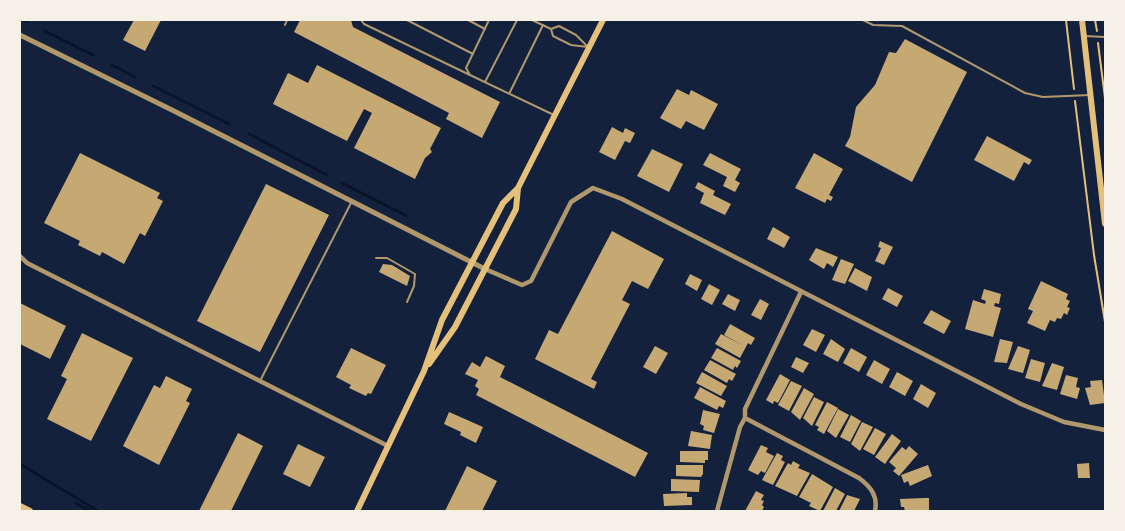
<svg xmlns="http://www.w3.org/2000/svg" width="1125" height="531" viewBox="0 0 1125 531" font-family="Montserrat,sans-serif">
<rect width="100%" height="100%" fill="#14213d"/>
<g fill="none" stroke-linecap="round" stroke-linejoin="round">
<path stroke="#0b132b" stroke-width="3" d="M24,20l3,2
M45,31l48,24
M112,65l23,12
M153,86l76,38
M249,134l78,41
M342,183l65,33
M20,464l78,47
M90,511l-15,-8 16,8"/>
</g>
<path fill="#c6a872" d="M134,20h27l-16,31 -22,-11z
M300,20h51l2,7 147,75 -18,36 -36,-19 3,-6 -155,-81z
M905,39l62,33 -55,110 -67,-36 5,-9 6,-30 19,-22 14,-33 7,1z
M317,65l124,63 -11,21 2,3 -7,6 -10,21 -61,-31 18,-35 -8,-4 -17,32 -74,-37 15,-31 20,10z
M677,89l12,6 2,-5 27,14 -14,26 -18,-9 -5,8 -21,-11z
M612,127l11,6 2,-5 10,5 -5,10 -5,-2 -10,19 -16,-8z
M987,136l45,24 -3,5 -5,-3 -10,19 -40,-21z
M652,149l31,15 -14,28 -32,-16z
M80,153l80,40 -3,5 6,3 -18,35 -5,-3 -16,31 -22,-12 -2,4 -22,-11 2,-4 -36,-18z
M710,153l31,16 -6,11 5,3 -5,9 -12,-6 4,-9 -24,-12z
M814,153l29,16 -14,26 4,2 -2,4 -4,-2 -2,4 -30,-15z
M698,182l17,9 -2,4 18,9 -6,11 -25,-12 4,-10 -9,-5z
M266,184l63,31 -69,137 -63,-31z
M773,227l17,10 -6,11 -17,-9z
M612,231l52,28 -16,30 -16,-8 -10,19 8,4 -39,75 6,3 -3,7 -59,-30 14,-29 9,4z
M880,241l13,6 -9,18 -9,-4 6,-13 -3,-1z
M816,248l22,9 -5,10 -6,-4 -3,6 -15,-9z
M841,259l13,5 -9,20 -13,-4z
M383,264l9,1 18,11 -3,10 -28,-14z
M855,268l17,9 -5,14 -19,-10z
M690,274l12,6 -5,11 -12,-7z
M1041,281l27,13 -2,5 4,2 -3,6 3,1 -3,7 -3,-2 -3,6 -4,-1 -2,4 -5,-2 -5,11 -18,-8 6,-12 -5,-2z
M709,284l11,6 -8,15 -11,-6z
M888,288l15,8 -6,11 -15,-8z
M984,289l17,5 -2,10 -4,-1 -1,3 7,2 -8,29 -28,-8 8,-29 12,4 1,-3 -5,-2z
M728,294l12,6 -5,11 -13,-7z
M760,299l9,5 -8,16 -10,-5z
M20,303l46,23 -16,33 -30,-15z
M931,310l20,11 -7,13 -21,-11z
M730,324l25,14 -4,7 -3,-2 -8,15 -25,-14 6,-10 23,12 -20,-11z
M812,329l13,6 -9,17 -13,-7z
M82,333l51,25 -42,83 -44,-22 20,-40 -6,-3z
M831,339l14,10 -7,13 -15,-8z
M1000,339l13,3 -6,21 -13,-1z
M655,346l13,7 -12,21 -13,-7z
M1018,346l12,4 -7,23 -15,-4z
M351,348l35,17 -15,29 -3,-1 -2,3 -17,-8 2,-3 -15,-8z
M717,348l24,13 -4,7 -2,-2 -2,4 -22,-12z
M851,348l16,9 -8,15 -16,-9z
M486,356l19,10 -5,11 148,76 -13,24 -159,-82 3,-6 -4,-3 3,-6 -13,-6 7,-12 8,5z
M796,357l13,6 -6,10 -12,-6z
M1031,359l14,4 -5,19 -15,-4z
M710,360l26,14 -4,7 -3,-2 -2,4 -23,-13z
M874,360l16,9 -8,15 -16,-9z
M1052,363l12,4 -7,23 -15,-4z
M702,372l25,14 -6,10 -25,-13z
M897,372l16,9 -8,15 -16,-9z
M780,374l10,6 -12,23 -4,-2 -1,3 -7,-4z
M1066,375l12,3 -2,9 4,1 -3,11 -17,-5z
M166,376l26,13 -6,12 4,2 -31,62 -36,-19 31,-61 6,3z
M1102,380l3,23 -15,2 -5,-17 6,-1 -1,-6z
M791,381l11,5 -13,25 -11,-6z
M921,384l15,9 -8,15 -15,-9z
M700,387l26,14 -3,7 -4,-2 -2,4 -23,-12z
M804,388l10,6 -14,26 -9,-8z
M814,397l10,5 -12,24 -9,-8z
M827,402l11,6 -14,26 -7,-4 2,-3 -4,-2z
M838,409l11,6 -13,23 -9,-7z
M703,410l17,4 -6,19 -11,-3 1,-4 -4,-2z
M449,412l34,15 -7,16 -16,-8 1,-3 -17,-8z
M851,415l10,6 -11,21 -10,-5z
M862,422l11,5 -13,24 -9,-7z
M875,428l11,6 -12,21 -11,-6z
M691,431l21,4 -2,14 -22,-3z
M238,433l25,13 -32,65h-32z
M892,434l9,7 -16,23 -10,-7z
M298,444l27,13 -15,30 -27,-13z
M761,445l7,3 -2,4 8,4 -9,17 -4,-2 -3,4 -10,-5z
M909,446l9,8 -19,22 -6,-5 3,-3 -7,-6 13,-15 4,3z
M680,451h28v9h-3v3l-25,-1z
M777,453l6,3 -2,4 4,2 -12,23 -11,-5z
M793,461l7,4 -2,3 12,5 -13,23 -22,-10 13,-23 3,2z
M1089,463l1,15h-12l-1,-14z
M676,465h27v9l-2,3 -25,-1z
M928,465l4,11 -22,10 -2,-5 -4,2 -3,-8z
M467,466l30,15 -15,30h-37z
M812,474l21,13 -13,24 -11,-5 2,-3 -12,-6z
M671,479l29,1 -1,12 -28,-1z
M835,488l10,6 -9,17h-13z
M756,491l8,4 -3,5 3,1 -2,4 2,2 -2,4h-17z
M687,493v4h5v8l-28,1 -1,-12z
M847,495l13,4 -6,12h-15z
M924,498h5v12l-24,1 -1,-4h-3l-1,-8z"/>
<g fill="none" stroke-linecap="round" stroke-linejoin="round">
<path stroke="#e5c07b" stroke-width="2" d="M1066,20l8,69
M1095,20l2,11
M1098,43l7,55
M1075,101l19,154 11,67"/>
<path stroke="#b1986c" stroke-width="2" d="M361,20l3,4 106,51
M407,20l66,34
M468,20l17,9
M489,20l-23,48 4,7 84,40
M532,20l19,9 8,-3 17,9 12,12
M863,20l10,5 29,1 123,67 18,4 47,-2
M285,25l2,-5
M551,29l2,7 18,9 17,2
M1085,36l20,1
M485,82l32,-62
M510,92l33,-67
M376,258h11l28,16 -1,12 -7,16
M260,381l91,-178"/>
<path stroke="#b1986c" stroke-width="4.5" d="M20,256l7,7 361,183
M485,269l37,16 9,-4 40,-79 22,-14 29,11 399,205 43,18 41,8
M745,418l114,60c12,9 19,18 16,33
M717,511l23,-84 5,-9v-9l56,-117"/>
<path stroke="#b1986c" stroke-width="5" d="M20,35l152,75 313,159"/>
<path stroke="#e5c07b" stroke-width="6" d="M1082,20l23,204
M429,364l26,-37 61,-118 2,-21
M20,506l10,5
M357,511l67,-140 18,-51 61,-117 15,-15 85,-168"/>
</g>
<rect width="1125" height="531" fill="none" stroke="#f6f1e7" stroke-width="42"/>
</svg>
